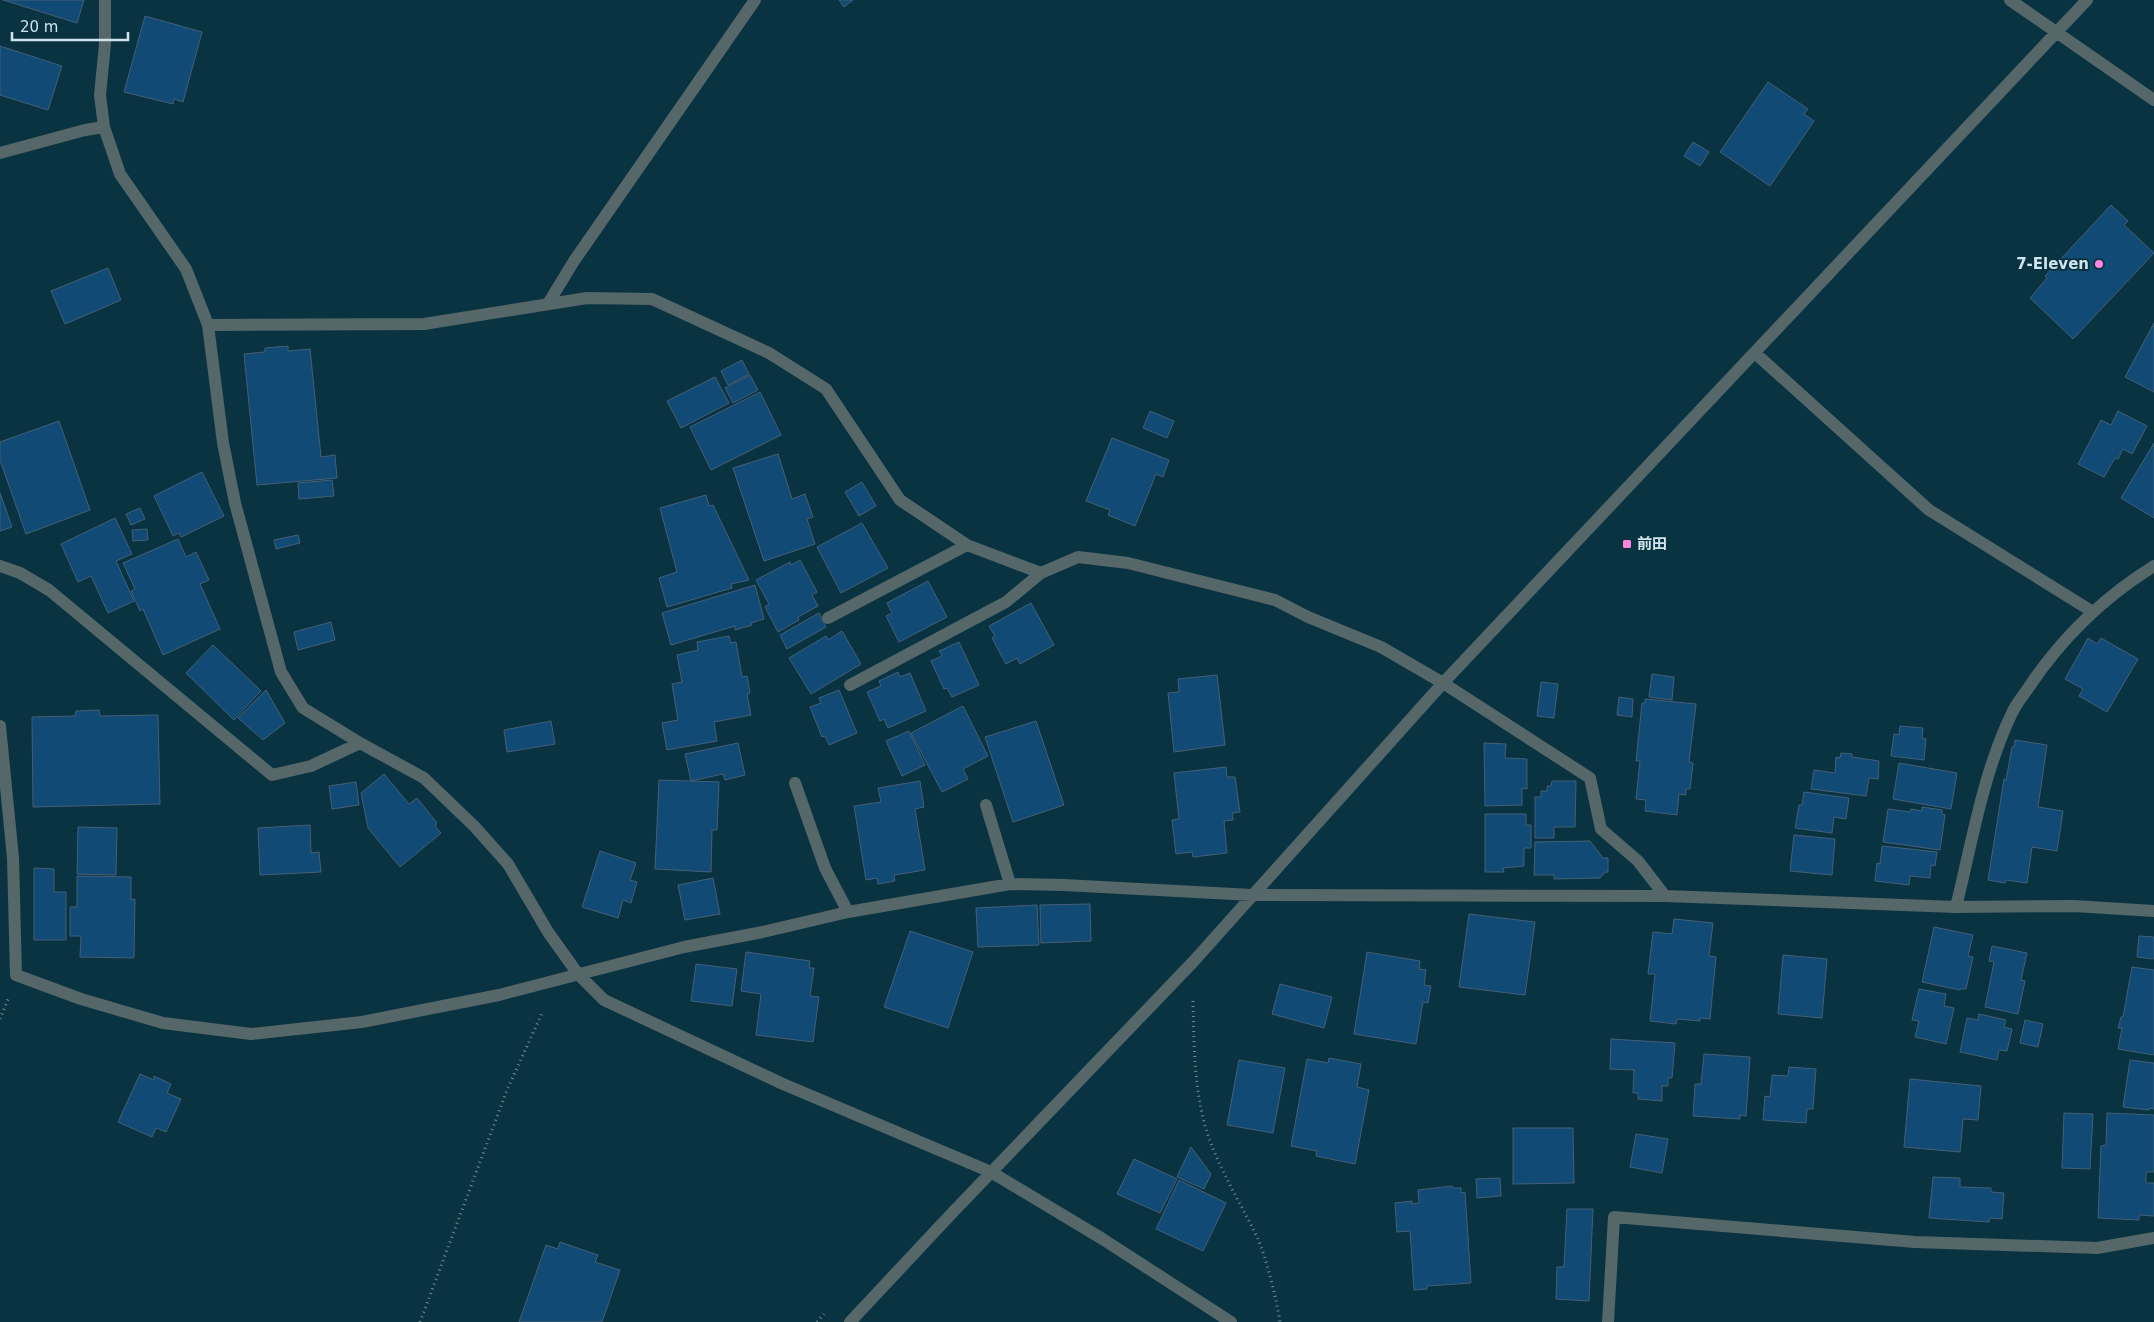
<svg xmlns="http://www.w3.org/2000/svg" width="2154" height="1322" viewBox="0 0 2154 1322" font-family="'DejaVu Sans','Noto Sans JP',sans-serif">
<rect width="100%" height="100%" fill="#093340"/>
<path fill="#104a75" stroke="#455f77" d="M3,0h81l-7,23z
M839,0h14l-9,7z
M145,16l57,16 -19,70 -9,-3 -1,5 -49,-12z
M0,46l62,20 -14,44 -48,-15z
M1768,82l40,27 -4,5 10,7 -44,65 -50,-34z
M1693,142l16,10 -9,14 -16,-10z
M2111,205l17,16 -4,4 30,28 -81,86 -43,-41 17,-20 -2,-2z
M108,268l13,32 -56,24 -14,-33z
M2154,323v69l-29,-15z
M288,346v5l22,-2 11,108 14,-2 2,23 -80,7 -13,-131 21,-2v-4z
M742,360l7,14 -21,11 -7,-14z
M750,375l8,15 -25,13 -8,-15z
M715,377l14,26 -48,25 -14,-27z
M760,392l21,43 -70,35 -21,-43z
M1150,411l24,10 -7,17 -24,-10z
M2118,411l29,15 -15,28 -9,-5 -5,10 -3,-1 -11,19 -26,-13 23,-44 10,5z
M59,421l31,89 -64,24 -26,-74v-18z
M1112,438l57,22 -6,17 -7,-3 -21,52 -27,-11 2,-5 -24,-9z
M2154,443v75l-33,-20z
M778,454l14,45 13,-5 8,23 -6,2 8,25 -51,17 -31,-93z
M202,472l22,44 -43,21 -2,-4 -6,3 -19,-40z
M332,480l2,16 -35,3 -1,-16z
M862,482l14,24 -17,10 -14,-24z
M0,493l12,34 -12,4z
M706,495l3,11 4,-1 36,75 -18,4 1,4 -65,19 -8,-29 18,-6 -17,-64z
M140,508l5,11 -14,6 -5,-11z
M115,518l17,36 -16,7 18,40 -26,12 -17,-37 -13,6 -17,-38z
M862,523l26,45 -47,25 -24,-46z
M147,529l1,11 -15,1 -1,-11z
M298,535l2,8 -24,6 -2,-9z
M178,539l8,18 10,-5 13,28 -9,4 20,45 -57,26 -20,-46 -3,2 -9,-20 4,-2 -12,-26z
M800,560l17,32 -5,3 6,11 -20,11 1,3 -21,12 -13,-25 4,-3 -13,-24 34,-18 1,3z
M928,581l19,36 -48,25 -13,-26 6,-3 -5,-10z
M755,585l9,34 -13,4 1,2 -17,5v-4l-64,19 -9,-32z
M1031,603l23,42 -34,19 -3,-6 -11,6 -14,-26 3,-2 -6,-10z
M819,613l7,14 -39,22 -7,-14z
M331,622l4,18 -37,10 -4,-18z
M842,631l19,33 -50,30 -22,-36 37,-22 2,4z
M729,636l2,7 5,-1 6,35 5,-1 3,17 -3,1 4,21 -37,7 3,19 -50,9 -5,-27 16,-3 -6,-36 10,-2 -5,-27 21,-5 -1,-8z
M2088,638l9,6 4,-6 37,21 -31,53 -28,-16 4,-7 -18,-10z
M959,642l20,43 -27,12 -5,-9 -3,1 -13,-28 11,-5 -3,-5z
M213,645l48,46 -27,29 -48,-47z
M898,672l2,5 10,-4 16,38 -38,17 -4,-9 -4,2 -13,-29 14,-6 -2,-5z
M1652,674l22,3 -2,23 -23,-3z
M1217,675l8,70 -51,7 -6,-59 11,-1 -1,-13z
M1541,682l17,2 -4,34 -17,-2z
M266,690l19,33 -22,17 -25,-22z
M839,690l18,43 -28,12 -4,-9 -3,1 -12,-30 11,-4 -2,-5z
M1619,697l14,2 -1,18 -15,-2z
M1645,699l51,5 -7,58 4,1 -3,26h-4v6l-7,-1 -2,21 -32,-4 1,-11 -10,-1 4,-38h-4l6,-58h3z
M963,706l25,50 -25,13 5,10 -26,13 -31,-59z
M99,710l1,6 58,-1 2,89 -127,3 -1,-90 43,-1 1,-5z
M551,721l4,23 -48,8 -3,-22z
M1036,721l28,84 -51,17 -28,-85z
M1900,726l23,2 -1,10 4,1 -2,21 -33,-4 3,-22 5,1z
M909,731l16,34 -23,11 -16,-35z
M2015,740l32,5 -9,62 25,4 -6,40 -25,-4 -5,36 -21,-3 -1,3 -17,-3 16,-101 2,1 6,-33h2z
M738,743l7,32 -20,5 -2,-6 -32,7 -6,-27z
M1484,743l22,1 -1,14 22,1v30l-5,-1v17l-37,1z
M1841,753l11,1v3l27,4 -1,18 -9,-1 -3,18 -55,-7 3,-19 21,3 1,-16 4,1z
M1899,763l58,10 -6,36 -58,-10z
M1226,767l1,10h8l5,35 -8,1 1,7 -9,1 3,32 -34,4 -1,-5 -16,2 -4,-34 7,-1 -5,-46z
M384,774l25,30 8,-6 20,25 -2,3 6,7 -41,34 -32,-39 -7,-35z
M659,780l60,2 -2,48h-5l-1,42 -56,-3z
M920,781l4,26 -9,2 10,61 -31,5 1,6 -17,3 -1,-6 -11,2 -12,-74 27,-4 -3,-14z
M1552,781h24l-1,46h-21v11h-19v-41h6v-6h6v-5h4z
M356,782l3,23 -27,4 -3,-23z
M1804,792l45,6 -3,21 -12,-2 -2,16 -37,-5 4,-23h3z
M1922,807l20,3v4l3,1 -5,35 -57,-8 5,-33 22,3 1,-3 11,2z
M1485,814h41v11h5v23h-7v18l-21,2 1,4h-19z
M310,825l1,28 8,-1 2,20 -61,3 -2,-47z
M78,827l39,1 -1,47 -39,-1z
M1794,835l41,4 -3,36 -42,-4z
M1590,841l13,17h5v14h-3l-5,6 -46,1v-4h-20l1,-33z
M1882,846l55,6 -2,14 -4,-1 -1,13 -20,-2 -1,9 -34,-4 2,-18 3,1z
M600,851l36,12 -6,17 7,2 -6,21 -8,-3 -5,18 -36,-11z
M34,868l20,1v23h12v48h-32z
M77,876l54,1v23l4,-1 -1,59 -54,-1 1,-21h-11v-29h7z
M713,878l7,36 -35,6 -7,-35z
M1090,904l1,37 -50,2 -1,-38z
M1037,905l2,40 -61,2 -2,-39z
M1469,914l66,8 -10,73 -66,-8z
M1674,919l39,4 -4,33 7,1 -6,62 -10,-1v3l-23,-2 -1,5 -26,-3 5,-47h-7l5,-42 19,2z
M1934,927l39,8 -5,21 5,1 -7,32h-6v1l-38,-8z
M910,931l63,21 -25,76 -64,-21z
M2139,936l15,1v22l-17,-2z
M1992,946l35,7 -6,27 4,1 -7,33 -33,-7 9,-45 -5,-1z
M746,952l64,9 -1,7h5l-4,28 9,1 -6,45 -57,-7 5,-41 -20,-3z
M1367,952l53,9 -1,8 7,1 -2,15 7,1 -3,17 -5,-1 -7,42 -62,-10z
M1783,955l44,4 -5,59 -44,-4z
M696,964l41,5 -5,37 -41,-5z
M2132,967l22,3v85l-36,-6 4,-21h-4l3,-11h2z
M1280,984l52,13 -8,31 -52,-14z
M1919,989l27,5 -2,12 10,2 -8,36 -31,-7 4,-16 -7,-1z
M1979,1014l27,6 -2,7 8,2 -5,22 -8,-1 -2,10 -37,-8 7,-34 11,2z
M2025,1020l18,4 -5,23 -18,-4z
M1611,1039l64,4 -3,35h-4v8h-6v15l-24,-2v-6h-5l1,-23 -24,-1z
M1704,1054l46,3 -4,59 -6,-1v4l-47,-3 2,-32h6z
M1329,1058l32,6 -4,23 12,3 -14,74 -39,-8 1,-5 -26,-5 16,-87 21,4z
M1239,1060l46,8 -12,65 -46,-8z
M2130,1060l24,3v46l-5,-1v2l-26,-3z
M1789,1067l27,2 -3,40h-6l-1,14 -43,-3 2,-24 5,1 2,-22 16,1z
M140,1074l14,6v-4l17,8 -4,9 14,6 -15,33 -10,-4 -4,9 -34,-15z
M1910,1079l71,7 -3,34 -15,-1 -3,33 -56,-5z
M2064,1113l29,1 -3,55 -28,-1z
M2107,1113l47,2v57h-8v11h8v33l-15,-1v5l-41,-2 3,-72 5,-1z
M1513,1128h60l1,55 -61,1z
M1636,1134l32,5 -6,34 -32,-6z
M1191,1147l20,27 -7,15 -27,-12z
M1134,1159l43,20 -17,34 -43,-19z
M1933,1177l27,1v9l31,1v4l13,1 -2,26 -12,-1 -1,4 -60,-4z
M1500,1178l1,18 -24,2 -1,-19z
M1179,1180l47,23 -23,48 -47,-22z
M1452,1186l1,2h8v5l4,-1 6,91 -44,3v3l-13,1 -4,-59 -13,1 -2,-29 17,-2v3l7,-1 -1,-13z
M1567,1209h26l-4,92 -33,-2 1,-32h7z
M560,1242l38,13 -3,7 25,8 -18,52h-83l27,-77 12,4z"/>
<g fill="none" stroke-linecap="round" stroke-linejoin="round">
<path stroke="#6e8d98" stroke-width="3" stroke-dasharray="1 4" stroke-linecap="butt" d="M1193,1001c1,43 1,84 12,125 12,40 34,74 52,111 9,19 20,64 23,85
M0,1019l8,-20
M420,1322l87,-232 36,-79
M817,1322l7,-8"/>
<path stroke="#556768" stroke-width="12" d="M105,0v44l-5,51 4,32 16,47 66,95 22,56 15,118 12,60 46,169 22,36 57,35 64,35 51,49 33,37 40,68 30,42 26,26 179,84 208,88 110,66 130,84
M2010,0l144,100
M0,153l85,-23 19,-3
M549,302l25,-41 181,-261
M208,325l216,-1 163,-26 65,1 117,54 57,36 74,111 67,45 74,28 37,-16 50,6 147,37 33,17 73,30 62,36 147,95 11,51 37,32 27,35
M1755,353l174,157 164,102
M0,566l20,7 29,17 223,185 39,-9 49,-23
M828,618l139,-73
M850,685l156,-83 35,-29
M0,726l13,132 3,117 65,24 82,24 88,11 111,-12 137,-27 185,-48 79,-15 85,-20 162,-28 54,1 188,10 413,1 291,11 118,-1 80,5
M795,783l30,85 23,44
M986,805l24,79
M1956,907c16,-65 27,-134 56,-194 4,-9 11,-17 17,-26 32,-48 75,-90 125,-121
M850,1322l104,-111 239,-249 250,-279 644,-683
M1608,1322l6,-105 301,25 182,6 57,-10"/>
</g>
<g fill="#fe86e0" stroke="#093340" stroke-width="2">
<circle cx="2099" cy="264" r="5"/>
<rect x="1622" y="539" width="10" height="10" rx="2.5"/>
</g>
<g text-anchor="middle" stroke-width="4" stroke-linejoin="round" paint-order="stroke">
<g font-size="15" font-weight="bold" fill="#cfe4ec" stroke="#093340" text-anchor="end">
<text x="2089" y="269">7-Eleven</text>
<text x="1637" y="549" text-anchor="start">前田</text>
</g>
</g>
<path d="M12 32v8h116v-8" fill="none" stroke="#cfe4ec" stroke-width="2.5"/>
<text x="20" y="32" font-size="15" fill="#cfe4ec" stroke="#093340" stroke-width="4" paint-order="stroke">20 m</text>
</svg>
